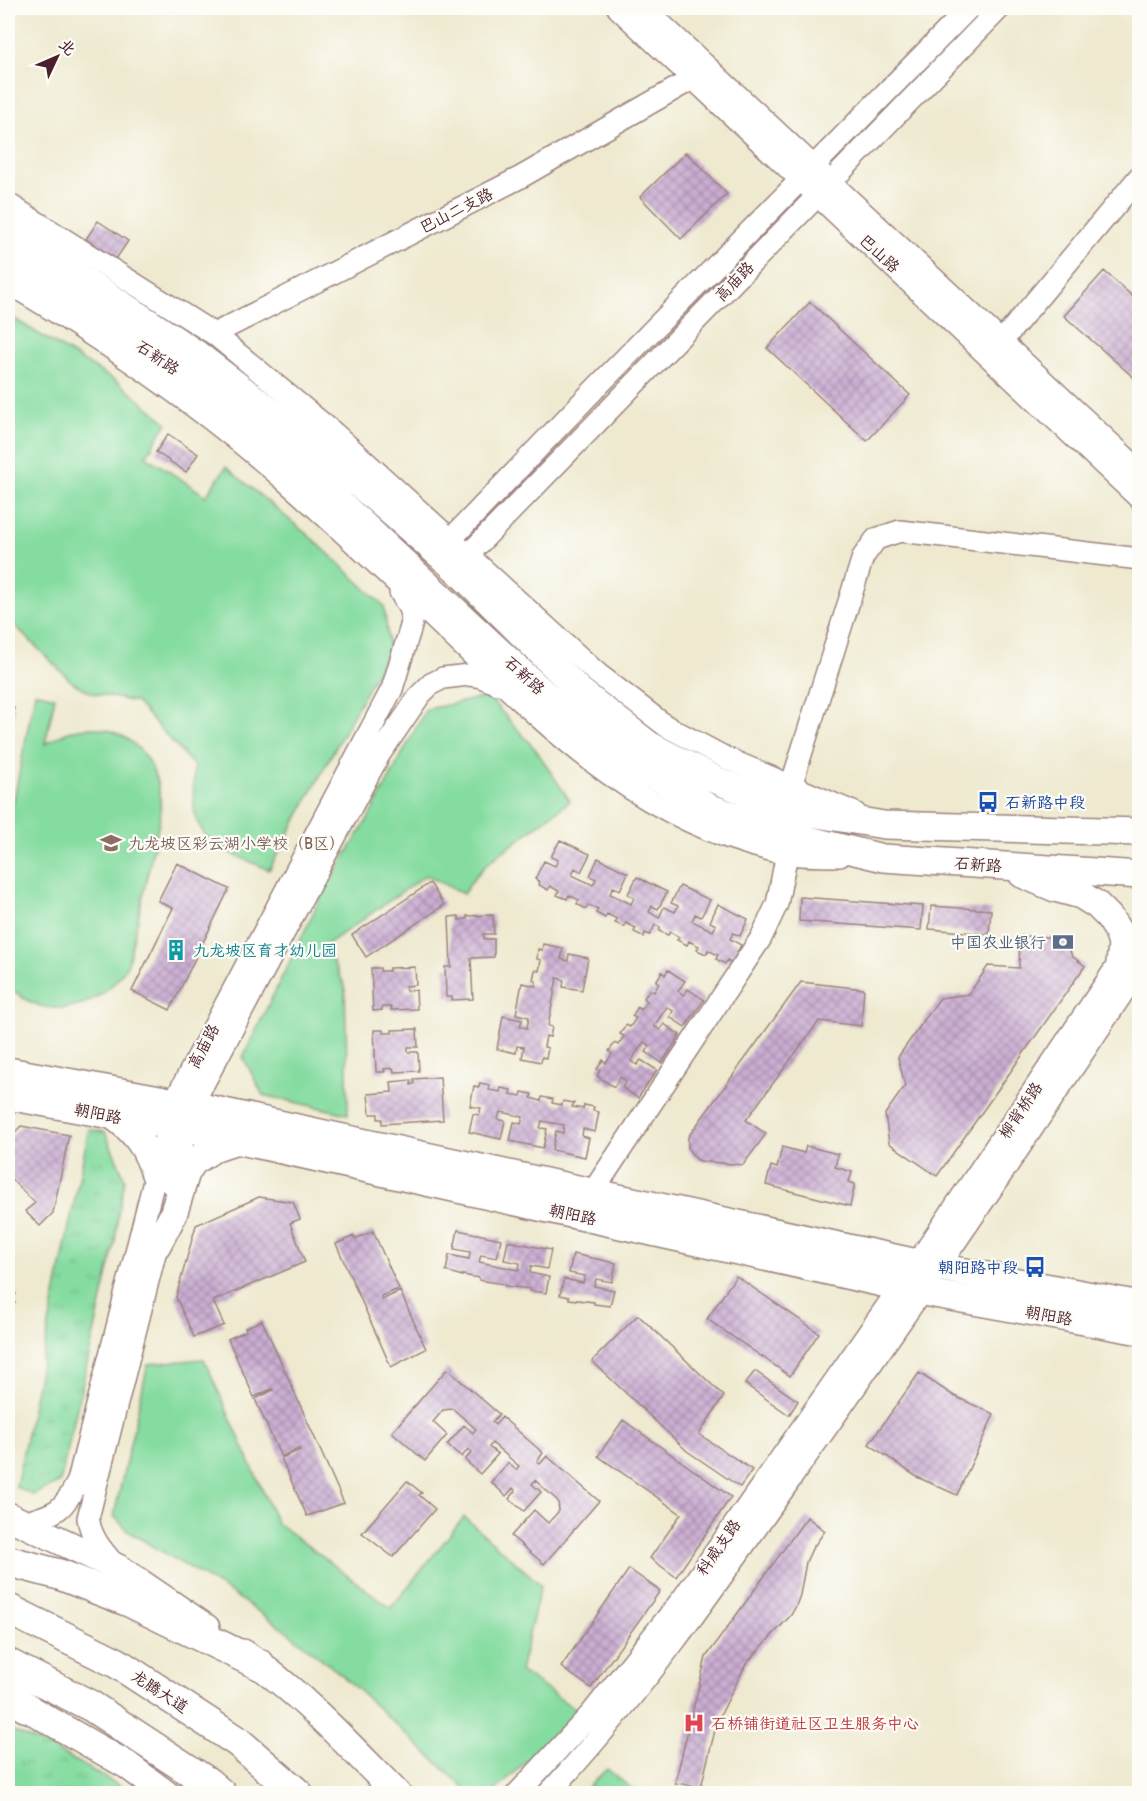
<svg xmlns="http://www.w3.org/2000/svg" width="1147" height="1801" viewBox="0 0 1147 1801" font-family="Pangolin,'LXGW WenKai TC',sans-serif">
<defs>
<pattern id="park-tufts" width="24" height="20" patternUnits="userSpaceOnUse" patternTransform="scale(1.5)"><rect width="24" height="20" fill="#85dca0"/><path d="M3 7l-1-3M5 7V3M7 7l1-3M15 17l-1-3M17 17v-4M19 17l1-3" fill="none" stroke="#74bc8a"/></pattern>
<pattern id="building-cross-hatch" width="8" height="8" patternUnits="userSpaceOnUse" patternTransform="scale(1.5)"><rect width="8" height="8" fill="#caaed3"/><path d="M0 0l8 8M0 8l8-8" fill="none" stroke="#a68dab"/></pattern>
</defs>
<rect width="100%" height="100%" fill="#fdfcf7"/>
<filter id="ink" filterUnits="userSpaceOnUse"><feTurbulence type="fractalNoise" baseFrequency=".0167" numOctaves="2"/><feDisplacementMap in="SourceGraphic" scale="12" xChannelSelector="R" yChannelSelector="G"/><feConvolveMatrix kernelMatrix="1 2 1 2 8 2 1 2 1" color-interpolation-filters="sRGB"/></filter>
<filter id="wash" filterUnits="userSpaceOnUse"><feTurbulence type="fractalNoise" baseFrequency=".008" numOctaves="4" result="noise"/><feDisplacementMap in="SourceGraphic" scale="24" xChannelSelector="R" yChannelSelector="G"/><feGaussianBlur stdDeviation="1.35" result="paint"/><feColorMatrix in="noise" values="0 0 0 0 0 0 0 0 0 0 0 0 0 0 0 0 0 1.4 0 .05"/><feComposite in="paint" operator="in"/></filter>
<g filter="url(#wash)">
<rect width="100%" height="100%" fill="#eee9cf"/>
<path fill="#85dca0" stroke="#687e66" stroke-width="1.5" d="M8,315l111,68 48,40 -21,33 60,40 20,-29 89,74 69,65 5,43 -120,221c-27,-13 -67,-23 -74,-56 -3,-16 -1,-32 -1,-48l-58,-64 -44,-9 -19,-10 -65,-64z
M35,692l20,5 -10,47c11,-6 21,-13 34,-15 54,-8 86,40 81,89l-32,145c-22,45 -85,64 -120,21v-154z
M485,697l7,4 44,49 34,51 -81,61 -14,15 -12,17 -37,-19 -101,71 20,40 3,128 -85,-19 -20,-38 82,-168 43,-70 57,-108 3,-2z
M204,1359l73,164 114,85 73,-91 77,68 -21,86 58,40 -85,82 -24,-1 -126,-116 -55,-44 -57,-39 -102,-61 -15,-16 34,-152z"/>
<path fill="url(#park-tufts)" stroke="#687e66" stroke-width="1.5" d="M89,1129l16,3 20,47 -7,36 -3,27 -55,240 -27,13 -17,-8z
M8,1729l52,23 72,41h-124z
M607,1769l29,23 -1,1h-53z"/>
<g id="blocks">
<path fill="url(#building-cross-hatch)" d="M686,152l41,42 -46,45 -41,-42z
M98,221l30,20 -12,18 -30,-20z
M1104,271l36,32v80l-76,-67z
M810,302l100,93 -43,46 -100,-93z
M168,434l30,20 -12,18 -30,-20z
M8,707l6,1 -5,25h-1z
M560,840l30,14 -9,18 -6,-4 -3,7 21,10 3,-6 -6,-3 8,-18 30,15 -8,17 -7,-3 -3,7 21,10 3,-6 -6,-4 9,-17 30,15 -9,17 -6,-3 -3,6 10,6 5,-11 11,5 3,-6 -7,-3 9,-17 30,14 -9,17 -6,-3 -3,7 21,10 3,-6 -6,-3 8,-18 30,15 -8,17 -7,-3 -3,6 11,6 -9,18 -5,-3 -2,4 -9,-5 2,-4 -10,-5 -2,4 -9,-4 2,-4 -10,-5 -2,4 -10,-5 2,-3 -9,-5 -2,3 -9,-4 1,-4 -5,-2 -5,10 -5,-2 -1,4 -10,-5 2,-4 -10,-5 -2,4 -9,-4 2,-4 -10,-5 -2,4 -9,-5 2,-4 -10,-4 -2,4 -9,-5 2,-4 -10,-5 -2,4 -10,-4 2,-4 -9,-5 -2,4 -9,-5 1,-3 -5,-3 9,-18 11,5 3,-6 -7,-3z
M177,863l52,26 -59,121 -38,-19 41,-83 -15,-7z
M430,883l14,22 -78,52 -14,-22z
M800,897l123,9 -2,24 -122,-9z
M931,906l60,4 -2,24 -60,-5z
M493,915l1,19h-11l1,5h10v18l-23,1 2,41 -21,1v-3h-6l-1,-30h6l-2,-50 10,-1v4l8,-1v-3z
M1020,936l48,2v8l4,10 13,10 -148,210 -48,-33 -4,-29 20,-28 -7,-29 42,-59 29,-4 19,-28 31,2z
M543,944l20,4 -2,11 7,2 1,-7 19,4 -6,32 -19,-3 1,-7 -7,-2 -9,48 4,1 -2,10 -4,-1 -2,11 4,1 -2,10 -4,-1 -1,5 -19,-4 2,-11 -7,-1 -1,7 -19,-4 6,-33 19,4 -2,7 7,1 2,-11 -13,-3 6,-31 14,3v-5l-3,-1 2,-10 4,1 2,-11 -4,-1 1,-10 4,1z
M415,967l1,18 -11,1 1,5 10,-1 1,19 -26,1v-3h-9v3l-9,1 -2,-43h9v3h9v-3z
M668,970l17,11 -7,10 6,4 4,-6 16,11 -19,27 -15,-10 3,-6 -6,-4 -13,19 6,4 4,-6 16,11 -18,28 -16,-11 4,-6 -6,-4 -7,10 -6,9 6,4 4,-5 16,10 -19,28 -16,-11 4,-6 -6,-4 -6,10 -17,-11 3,-5 -3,-2 6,-9 3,3 6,-9 -3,-3 6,-8 3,2 3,-4 3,-5 -4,-2 6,-9 4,2 6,-9 -4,-2 6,-9 3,3 6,-9 -3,-3 6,-8 4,2 5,-9 -3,-2 6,-9 3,3z
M801,982l63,7 -3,37 -42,-5 -73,99 20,14 -23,31 -43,-4 -4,-2 -8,-10v-12z
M417,1029l1,18h-10v5h10l1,19 -25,1 -1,-4 -9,1 1,3h-9l-2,-42h9v3h9v-3z
M440,1077l3,43 -61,4v-5h-4v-5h-8l-2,-20 24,-2 -1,-10 20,-2v5l3,-1v-5z
M480,1083l10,2 -1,5 11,2 1,-4 10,2 -1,4 11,2 1,-4 10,2 -1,4 10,3 1,-4 11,2 -1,4 10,2 1,-4 11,2 -2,4 11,2 1,-4 10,2 -1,4 6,1 -4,20 -12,-3 -1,7 7,2 -4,19 -33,-7 4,-19 7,2 1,-8 -22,-4 -2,7 7,1 -4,19 -33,-7 4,-19 7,2 2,-7 -12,-3 -11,-2 -2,7 7,2 -4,18 -32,-7 4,-18 6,1 2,-7 -11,-2 4,-20 5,1z
M21,1126l48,9 -16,78 -13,13 -15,-15 10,-8 -27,-27v-37z
M806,1146l32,8 -3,13 17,5 -3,10 6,2 -5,22 -84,-21 5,-19 6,2 5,-21 22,6z
M259,1197l34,5 7,17 -10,4 15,39 -92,39 11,24 -30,12 -18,-40 20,-72z
M458,1230l43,9 -4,19 -16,-3 -2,7 40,8 1,-7 -16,-3 4,-19 43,9 -4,19 -16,-3 -1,7 19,4 -3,16 -17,-2 1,-2 -26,-3 1,-2 -26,-4v-2l-17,-3v1l-16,-5 3,-16 20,4 1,-7 -16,-3z
M373,1231l26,58 -18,7 1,4 18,-9 26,58 -35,18 -55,-123 18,-8 1,3z
M573,1254l43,9 -4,19 -16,-3 -2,7 20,4 -4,16 -16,-2v-2l-25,-3v-2l-9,-2 4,-16 19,4 2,-7 -16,-3z
M736,1276l83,57 -29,43 -83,-57z
M9,1288l7,6 -5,5 4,4 -7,7v-20z
M638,1315l86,81 -25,38 53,36 -12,17 -53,-36 -95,-90z
M262,1320l82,183 -37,13 -26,-58 19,-8 -1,-2 -18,9 -26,-58 18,-9 -1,-1 -18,8 -26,-58 18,-8 -1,-3z
M447,1369l52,45 -7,8 3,3 7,-8 41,36 -6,8 3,3 7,-8 52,45 -55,63 -33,-28 23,-26 14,13 11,-12 -1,-10 -23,-21 -3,4 9,8 -17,19 -15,-12 7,-8 -3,-3 -7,8 -15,-14 17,-19 8,7 3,-4 -27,-23 -3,4 9,7 -18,20 -15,-14 7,-8 -4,-3 -6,8 -15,-12 17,-20 9,8 3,-4 -23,-20 -10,1 -10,12 14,13 -22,26 -33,-29z
M755,1371l43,30 -9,14 -44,-31z
M919,1373l35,23 40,18 -37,81 -40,-18 -48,-33z
M623,1420l108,77 -55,80 -26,-19 31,-44 -83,-58z
M407,1481l15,12 -3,2 16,14 -42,48 -31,-24z
M807,1517l18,14 -13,18 -6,13 -6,33 -4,11 -5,9 -45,49 -29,58 -16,65 -26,-4 31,-126z
M629,1569l31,22 -69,97 -30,-21z"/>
</g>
</g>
<g filter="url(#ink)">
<use href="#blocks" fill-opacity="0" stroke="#9c847d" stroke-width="1.5"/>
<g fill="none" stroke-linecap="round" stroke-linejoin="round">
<defs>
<path id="minor" d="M618,8l522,491
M644,8l496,463
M8,204l206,130 120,99 264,241 68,52 60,32 129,55
M8,283c99,59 194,124 281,201 61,53 119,110 178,166 94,90 179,172 311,202 20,5 42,3 62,4
M214,334l307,-157 173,-99
M992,353l148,-177
M451,539l136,-142 382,-389
M468,555l532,-547
M791,786l72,-229 13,-18 24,-8 240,28
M172,1185l20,-80 187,-350 41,-60 11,-11 12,-6 26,-3 12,2 17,7
M592,1193l169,-255 16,-34 10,-51
M23,1523c33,-10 39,-10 55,-42l96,-379 218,-413 20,-66 -2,-13 -10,-18
M115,1565c-13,-15 -24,-27 -27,-47l73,-288
M517,1794l74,-80 92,-116 234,-335 223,-331
M548,1794c97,-104 177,-221 258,-337 114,-161 225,-325 334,-490"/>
<path id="major" d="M8,230l187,123 123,95 137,120 127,125 67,52 67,35 76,30 92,15 256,7
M8,259l181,119 110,87 268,250 71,51 70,41 77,27 98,24 257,17
M1022,874l33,14 26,7 16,10 12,12 9,14 4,14 -2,18
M8,1071l184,34 725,158 223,42
M8,1096l179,33 736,163 217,39
M115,1117c22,16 32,32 40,57
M157,1245l16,-30 13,-42 7,-11 23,-15 21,-7
M8,1516l110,52 88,60
M243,1653c57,39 105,91 154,141
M8,1701l18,6 101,58 39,29"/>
<path id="highway" d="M8,1561l53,14 67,26 132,64
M8,1609l109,54 121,79 60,52
M8,1664l83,42 116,76 14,12
M8,1697l18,10"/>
</defs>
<use href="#minor" stroke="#9c847d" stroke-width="24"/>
<use href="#major" stroke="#9c847d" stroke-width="30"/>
<use href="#highway" stroke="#9c847d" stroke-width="33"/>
<use href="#minor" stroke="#fff" stroke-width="21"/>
<use href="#major" stroke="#fff" stroke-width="27"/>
<use href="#highway" stroke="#fff" stroke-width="30"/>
</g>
</g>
<defs>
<symbol id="bus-bare" viewBox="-9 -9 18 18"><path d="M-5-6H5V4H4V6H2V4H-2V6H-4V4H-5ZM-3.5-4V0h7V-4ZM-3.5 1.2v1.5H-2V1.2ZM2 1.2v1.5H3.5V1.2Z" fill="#1a4fb4" stroke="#fdfcf7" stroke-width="2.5" paint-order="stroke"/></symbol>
<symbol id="school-bare" viewBox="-9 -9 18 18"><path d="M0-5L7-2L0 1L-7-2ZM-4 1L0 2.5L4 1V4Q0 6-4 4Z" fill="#8d6e63" stroke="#fdfcf7" stroke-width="2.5" paint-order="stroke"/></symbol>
<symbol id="bank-bare" viewBox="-9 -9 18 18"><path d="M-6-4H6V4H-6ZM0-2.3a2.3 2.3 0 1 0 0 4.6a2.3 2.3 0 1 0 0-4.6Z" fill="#5c6f8a" stroke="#fdfcf7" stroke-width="2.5" paint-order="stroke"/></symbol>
<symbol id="building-bare" viewBox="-9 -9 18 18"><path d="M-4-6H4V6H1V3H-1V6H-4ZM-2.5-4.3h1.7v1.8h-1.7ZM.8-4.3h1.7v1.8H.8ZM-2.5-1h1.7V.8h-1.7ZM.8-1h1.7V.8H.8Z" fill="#0f9aa8" stroke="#fdfcf7" stroke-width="2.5" paint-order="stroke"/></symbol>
<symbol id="hospital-bare" viewBox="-9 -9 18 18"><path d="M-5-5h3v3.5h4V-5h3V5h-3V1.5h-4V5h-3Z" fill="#e0444e" stroke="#fdfcf7" stroke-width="2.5" paint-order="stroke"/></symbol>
</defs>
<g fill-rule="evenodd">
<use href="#bus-bare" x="973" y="787" width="30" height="30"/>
<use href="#school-bare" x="96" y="828" width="30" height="30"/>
<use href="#bank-bare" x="1048" y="927" width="30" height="30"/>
<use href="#building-bare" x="161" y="935" width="30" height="30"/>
<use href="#bus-bare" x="1020" y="1252" width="30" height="30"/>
<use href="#hospital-bare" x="679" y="1708" width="30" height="30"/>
</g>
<g text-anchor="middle" stroke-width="4.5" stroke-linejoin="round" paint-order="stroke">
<g font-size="16" fill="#4a1f2b" stroke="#fdfcf7">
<text transform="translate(456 210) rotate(-27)" y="6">巴山二支路</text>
<text transform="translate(880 253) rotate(43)" y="6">巴山路</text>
<text transform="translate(734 281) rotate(-46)" y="6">高庙路</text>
<text transform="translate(158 357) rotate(34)" y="6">石新路</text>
<text transform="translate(525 675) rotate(43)" y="6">石新路</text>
<text transform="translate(978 864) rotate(4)" y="6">石新路</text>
<text transform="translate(203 1046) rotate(-62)" y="6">高庙路</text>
<text transform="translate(1020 1110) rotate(-56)" y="6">柳背桥路</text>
<text transform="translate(98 1113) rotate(11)" y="6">朝阳路</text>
<text transform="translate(573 1214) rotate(12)" y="6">朝阳路</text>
<text transform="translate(1049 1315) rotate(10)" y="6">朝阳路</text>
<text transform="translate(718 1547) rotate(-55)" y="6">科威支路</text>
<text transform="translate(160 1691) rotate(33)" y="6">龙腾大道</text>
</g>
<g font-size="16" fill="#164399" stroke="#fdfcf7" text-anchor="start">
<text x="1005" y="808">石新路中段</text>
<text x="1018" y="1273" text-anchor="end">朝阳路中段</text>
</g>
<g font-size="16" fill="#785e54" stroke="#fdfcf7" text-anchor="start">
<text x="128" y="849">九龙坡区彩云湖小学校（B区）</text>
</g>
<g font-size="16" fill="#4e5e75" stroke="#fdfcf7" text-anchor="end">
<text x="1046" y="948">中国农业银行</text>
</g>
<g font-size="16" fill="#0d838f" stroke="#fdfcf7" text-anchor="start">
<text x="193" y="956">九龙坡区育才幼儿园</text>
</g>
<g font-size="16" fill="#be3a42" stroke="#fdfcf7" text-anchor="start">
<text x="711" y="1729">石桥铺街道社区卫生服务中心</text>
</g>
</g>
<rect width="1147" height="1801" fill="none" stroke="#fdfcf7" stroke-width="30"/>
<g transform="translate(57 57) rotate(46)" stroke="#fdfcf7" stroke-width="4.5" paint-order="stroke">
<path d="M0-4.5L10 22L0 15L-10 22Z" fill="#4a1f2b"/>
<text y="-9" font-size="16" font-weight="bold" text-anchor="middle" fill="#4a1f2b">北</text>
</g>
</svg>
